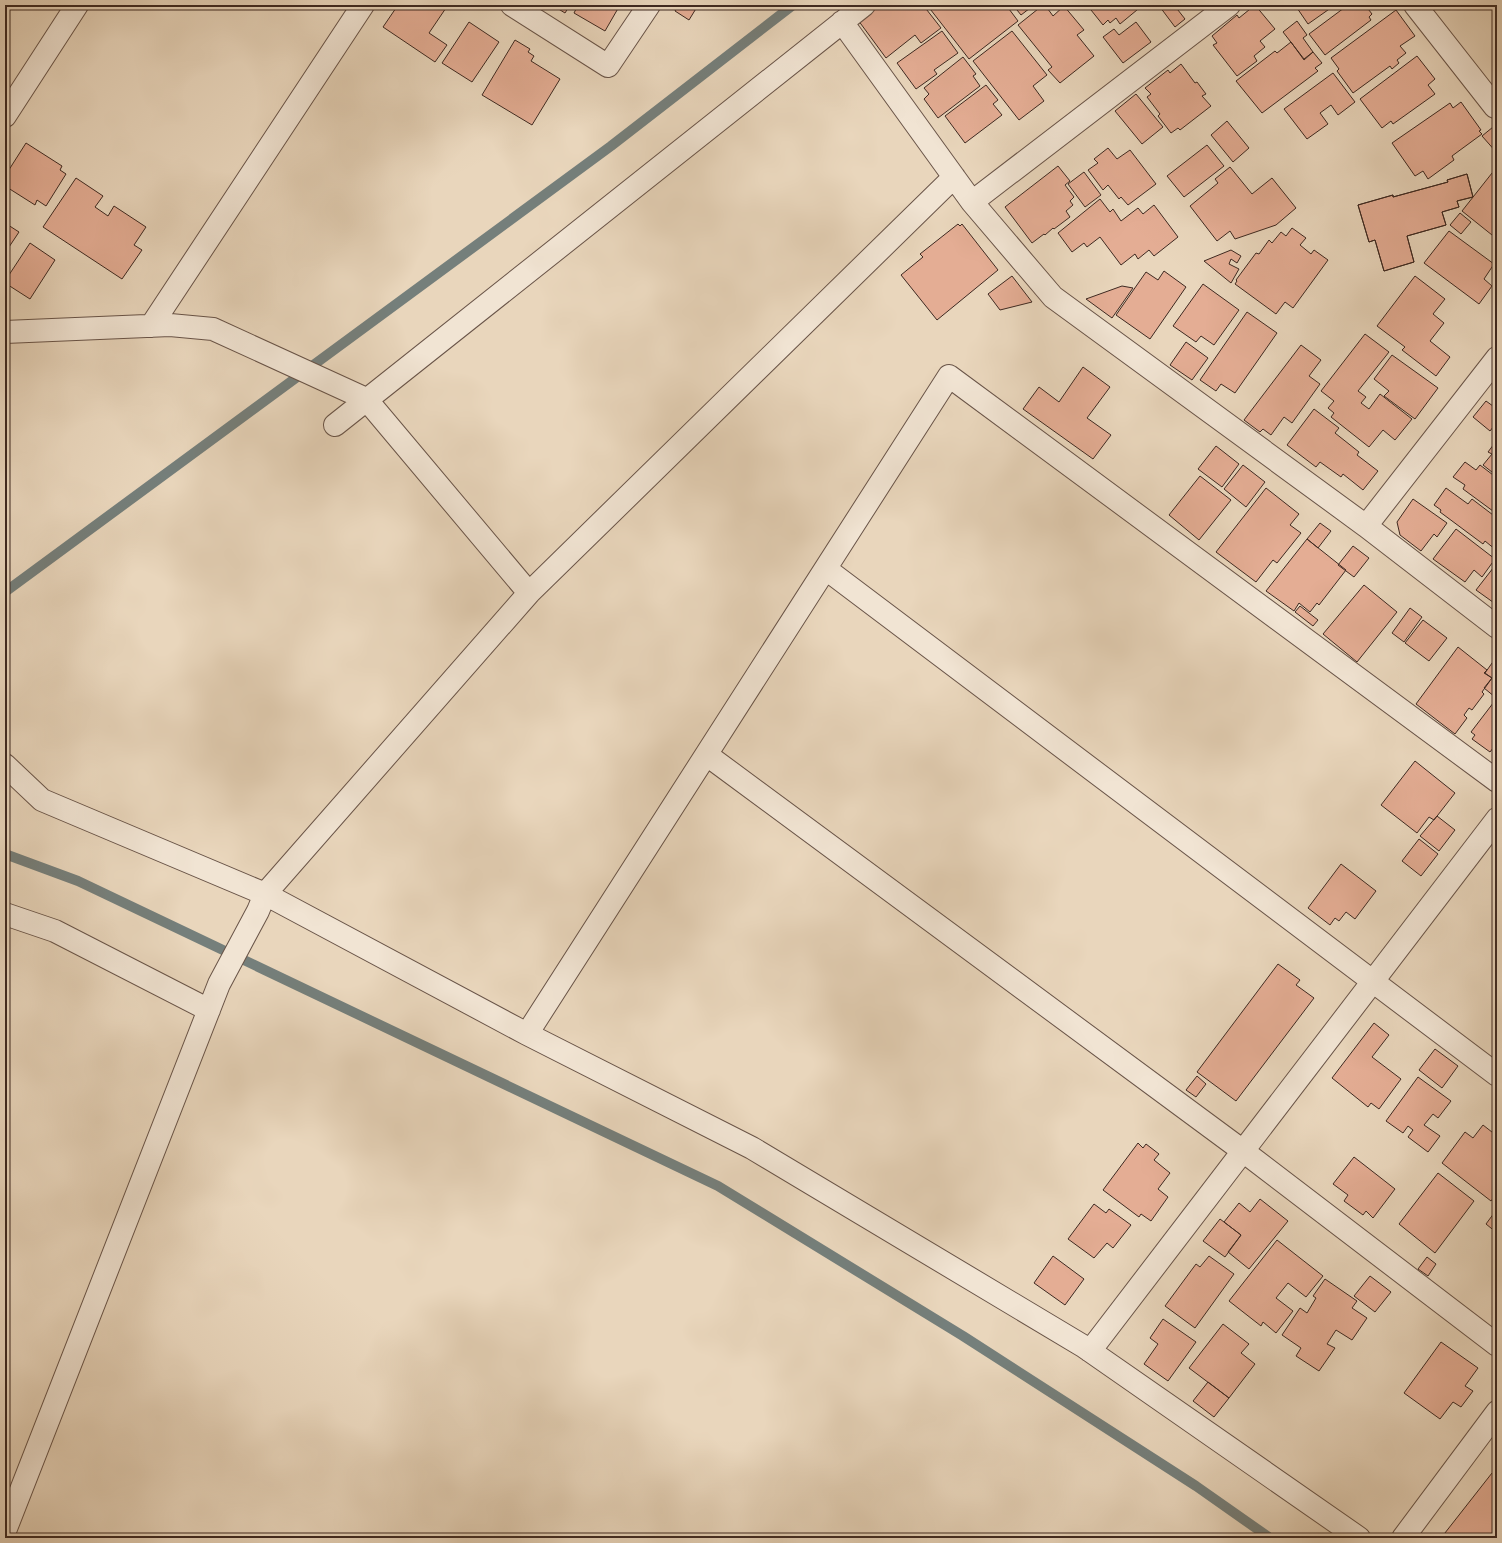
<svg xmlns="http://www.w3.org/2000/svg" width="1502" height="1543" viewBox="0 0 1502 1543" font-family="Cardo,serif">
<rect width="100%" height="100%" fill="#e9d6bc"/>
<filter id="stains"><feTurbulence type="fractalNoise" baseFrequency=".005" numOctaves="4"/><feColorMatrix values="0 0 0 0 .2 0 0 0 0 .09 0 0 0 0 .02 0 0 0 .5 -.17"/></filter>
<radialGradient id="worn" r=".72"><stop offset=".6" stop-color="#630" stop-opacity="0"/><stop offset="1" stop-color="#630" stop-opacity=".3"/></radialGradient>
<g fill="none" stroke-linecap="round" stroke-linejoin="round">
<path stroke="#757f7b" stroke-width="10" d="M5,592l606,-446 182,-141
M5,854l73,27 640,305 245,150 233,150 74,52"/>
</g>
<path fill="#e4ad94" stroke="#3e2921" d="M391,5h57l-19,28 18,12 -12,17 -52,-35 13,-19z
M552,5h18l-5,8z
M578,5h42l-15,26 -31,-18z
M678,5h15l4,2 -8,13 -14,-9z
M878,5h45l18,23 -20,15 -6,-8 -29,23 -28,-38z
M927,5h79l12,16 -49,38z
M1013,5h21l-13,10z
M1043,5h2l8,11 11,-10 20,24 -7,5 17,21 -34,27 -12,-13 4,-3 -34,-42z
M1087,5h56l-23,19 -4,-6 -6,5 -2,-3 -5,5z
M1163,5h11l11,14 -10,8 -15,-20z
M1255,5l20,24 -15,12 5,6 -11,9 3,5 -20,15 -24,-31 4,-2 -5,-7 25,-21 2,3z
M1295,5h40l-27,19z
M1348,5h17l7,9 -3,3 2,3 -46,35 -16,-21z
M1396,10l19,26 -15,10 6,7 -9,7 2,3 -7,6 -2,-3 -37,27 -16,-22 2,-2 -8,-11z
M1297,21l10,14 -4,3 10,14 -9,7 -21,-27z
M469,22l30,20 -27,40 -30,-19z
M1136,22l15,20 -28,21 -20,-26 11,-8 5,6z
M942,31l16,22 -24,17 3,4 -21,15 -19,-26z
M1012,31l35,44 -14,11 11,15 -25,19 -46,-59z
M515,40l15,9 -2,3 6,4 -3,5 29,18 -28,46 -50,-30z
M1291,42l13,18 9,-8 9,11 -7,5 3,3 -56,42 -26,-32 39,-30 2,2z
M1417,56l18,23 -7,6 7,9 -42,30 -2,-3 -9,7 -22,-29z
M963,57l13,17 -3,2 7,10 -42,32 -14,-19 5,-5 -5,-6z
M1181,64l14,19 2,-1 9,12 -4,2 9,10 -31,24 -2,-2 -7,5 -13,-17 2,-2 -13,-17 4,-3 -6,-6 23,-18 2,3z
M1333,73l22,29 -17,13 -7,-10 -11,8 8,11 -21,15 -23,-30z
M986,85l12,15 -5,4 9,11 -37,28 -20,-27z
M1136,94l27,33 -21,17 -27,-33z
M1461,102l20,28 -2,1 3,3 -30,22 2,4 -26,19 -5,-8 -8,5 -23,-33 58,-40 3,5z
M1227,121l22,27 -16,14 -22,-27z
M1493,127l4,4v22l-15,-17z
M26,143l36,23 -2,4 6,4 -20,32 -9,-6 -2,5 -30,-19v-10z
M1207,145l17,21 -40,31 -17,-21z
M1108,148l9,11 13,-9 26,34 -28,21 -7,-8 -2,2 -11,-14 -5,5 -15,-20 10,-7 -4,-4z
M1058,166l12,15 -5,4 9,12 -4,4 3,4 -7,6 4,6 -16,12 -1,-1 -8,7 -1,-1 -12,9 -27,-36z
M1230,167l22,27 20,-16 24,30 -20,17 -41,14 -5,-8 -13,10 -27,-35 28,-23 -3,-4z
M1496,168h1v71l-35,-28z
M1084,172l17,23 -16,12 -17,-23z
M1467,174l6,23 -16,4 2,6 -17,5 4,13 -39,11 7,26 -30,9 -9,-31 -6,2 -11,-37 35,-10v2l55,-15 -1,-2z
M1467,174l6,23 -16,4 2,6 -17,5 4,13 -39,11 7,26 -30,9 -9,-31 -6,2 -11,-37 35,-10v2l55,-15 -1,-2z
M76,178l27,18 -8,11 13,9 6,-10 32,21 -12,18 8,5 -20,29 -79,-52z
M1100,199l10,13 3,-3 8,12 17,-13 5,6 11,-9 24,32 -24,19 -5,-6 -11,9 -3,-5 -14,11 -21,-28 -13,10 -3,-4 -12,9 -14,-19z
M1460,213l11,9 -10,12 -11,-9z
M5,223l14,9 -14,21z
M958,224l2,2 2,-2 36,46 -61,50 -36,-45 22,-18 -3,-3z
M1292,228l14,10 -6,7 11,9 3,-4 14,10 -35,48 -8,-6 -9,12 -41,-30 2,-3 -1,-1 20,-27 3,1 10,-14 3,3 9,-11 5,4z
M1449,231l45,33 -10,15 8,7 -13,18 -55,-41z
M30,243l25,17 -25,39 -25,-16v-2z
M1231,250l10,6 -4,7 -6,-4 -2,5 10,5 -8,14 -27,-22z
M1164,271l22,16 -36,52 -34,-24 30,-43 12,8z
M1012,276l20,26 -32,8 -12,-16z
M1415,276l30,23 -12,15 11,9 -14,18 20,16 -14,19 -34,-26 3,-3 -28,-21z
M1203,284l36,26 -25,35 -13,-9 -5,6 -23,-16z
M1122,286l11,2 -21,30 -26,-19z
M1247,312l30,21 -42,60 -14,-9 -5,7 -16,-11z
M1365,334l24,18 -31,39 8,6 -5,6 8,6 11,-15 32,25 -17,21 -12,-10 -14,17 -38,-30 3,-4 -6,-5 6,-7 -13,-10z
M1186,342l22,16 -16,22 -22,-15z
M1301,345l20,15 -12,16 11,8 -28,39 -8,-6 -13,18 -8,-6 -3,3 -16,-12z
M1392,355l46,33 -23,31 -31,-23 5,-5 -15,-12z
M1083,367l27,20 -23,31 24,17 -18,24 -70,-50 16,-22 20,15z
M1486,401l11,8v13l-7,9 -17,-14z
M1314,409l25,19 -4,5 24,19 -2,3 21,16 -15,19 -20,-16 -2,3 -21,-15 -4,5 -29,-22z
M1497,440v36l-14,-11 9,-11 -4,-2z
M1216,446l23,18 -17,23 -24,-18z
M1465,462l11,8 4,-5 17,13v36l-34,-25 2,-4 -12,-8z
M1243,465l22,17 -19,25 -22,-18z
M1200,476l31,24 -32,40 -30,-25z
M1266,488l33,26 -9,11 11,8 -24,30 -4,-3 -17,22 -40,-30z
M1446,488l22,16 4,-5 25,19 -1,32 -11,-9 -2,3 -43,-32 1,-2 -7,-5z
M1413,499l34,24 -10,14 -3,-3 -13,17 -21,-16 -3,-13z
M1320,523l11,8 -13,17 -11,-9z
M1456,529l39,30 -13,18 -8,-7 -9,12 -32,-23z
M1307,539l39,31 -27,35 -2,-2 -7,9 -11,-9 -5,8 -28,-20z
M1353,546l16,12 -15,19 -16,-12z
M1497,563v42l-21,-15z
M1364,585l33,27 -40,50 -34,-28z
M1300,606l18,14 -5,6 -18,-14z
M1410,608l12,9 -18,25 -12,-9z
M1423,620l24,18 -18,23 -24,-18z
M1458,647l29,23 -3,3 8,5 -10,14 2,2 -12,16 -3,-2 -5,7 3,3 -12,16 -39,-30z
M1497,656v38l-2,3 -11,-9 8,-10 -7,-5z
M1497,698v45l-7,9 -18,-13 3,-4 -4,-3z
M1415,761l40,32 -21,27 -5,-3 -12,16 -36,-28z
M1437,816l18,14 -16,21 -19,-15z
M1419,839l19,15 -17,22 -19,-15z
M1341,864l35,27 -21,28 -9,-7 -7,9 -4,-3 -5,7 -22,-17z
M1278,964l22,16 -4,5 18,13 -78,103 -39,-29z
M1374,1023l15,12 -17,22 29,22 -22,30 -8,-6 -3,4 -36,-29z
M1435,1049l23,17 -16,22 -23,-18z
M1197,1076l9,8 -10,13 -10,-7z
M1418,1077l33,24 -13,17 -5,-4 -9,11 16,11 -12,16 -20,-15 5,-7 -5,-4 -5,7 -17,-12z
M1483,1125l14,11v57l-6,8 -49,-38 23,-31 8,6z
M1138,1143l5,5 3,-4 13,10 -5,6 16,13 -12,16 10,8 -17,24 -10,-7 -2,3 -36,-27z
M1354,1157l41,32 -22,29 -7,-7 -3,4 -19,-14 4,-6 -15,-11z
M1438,1173l36,28 -39,52 -36,-29z
M1260,1199l28,22 -39,48 -21,-17 13,-17 -17,-13 15,-19 11,9z
M1094,1204l12,9 3,-4 22,16 -18,23 -6,-5 -13,15 -26,-19z
M1497,1209v24l-11,-9z
M1220,1219l21,16 -16,22 -22,-16z
M1277,1240l46,36 -17,21 -18,-14 -12,15 17,13 -17,22 -13,-11 -2,4 -32,-25z
M1053,1256l31,23 -19,26 -31,-22z
M1209,1256l25,18 -39,54 -30,-22 31,-42 4,3z
M1427,1257l9,7 -8,12 -10,-7z
M1370,1276l21,16 -16,20 -21,-16z
M1325,1279l32,22 -5,7 15,10 -15,22 -16,-10 -9,14 8,4 -16,23 -23,-15 5,-8 -19,-13 18,-27 7,5 9,-15 -3,-2z
M1163,1319l33,23 -28,39 -24,-17 14,-20 -8,-6z
M1223,1324l26,20 -8,9 14,11 -26,34 -40,-30z
M1441,1342l37,26 -13,18 8,5 -12,16 -8,-5 -13,17 -36,-26z
M1208,1382l21,16 -15,19 -21,-16z
M1492,1473l5,4 -1,61h-55z"/>
<g fill="none" stroke-linecap="round" stroke-linejoin="round">
<defs>
<path id="minor" d="M512,5l96,61 41,-61
M1415,5l80,102 2,-1
M842,22l130,180 81,95 313,229 131,101
M5,116l72,-111
M972,202l257,-197
M151,326l212,-321
M5,332l165,-7 43,4 153,70 163,194
M335,425l529,-420
M1366,526l131,-168
M826,569l671,506
M707,755l536,396 254,194
M5,765l37,35 223,94 262,140 225,114 331,198 276,192
M5,914l50,17 154,79
M527,1034l422,-658 548,405
M1090,1351l407,-532
M5,1531l214,-547 39,-73 7,-17 264,-301 425,-416
M1403,1538l94,-126"/>
</defs>
<use href="#minor" stroke="#695448" stroke-width="24"/>
<use href="#minor" stroke="#f1e4d3" stroke-width="22"/>
</g>
<rect width="1502" height="1543" fill="none" stroke="#e9d6bc" stroke-width="20"/>
<rect x="6" y="6" width="1490" height="1531" fill="none" stroke="#3e2921" stroke-width="2"/>
<rect x="10" y="10" width="1482" height="1523" fill="none" stroke="#3e2921"/>
<rect width="100%" height="100%" filter="url(#stains)"/>
<rect width="100%" height="100%" fill="url(#worn)"/>
</svg>
